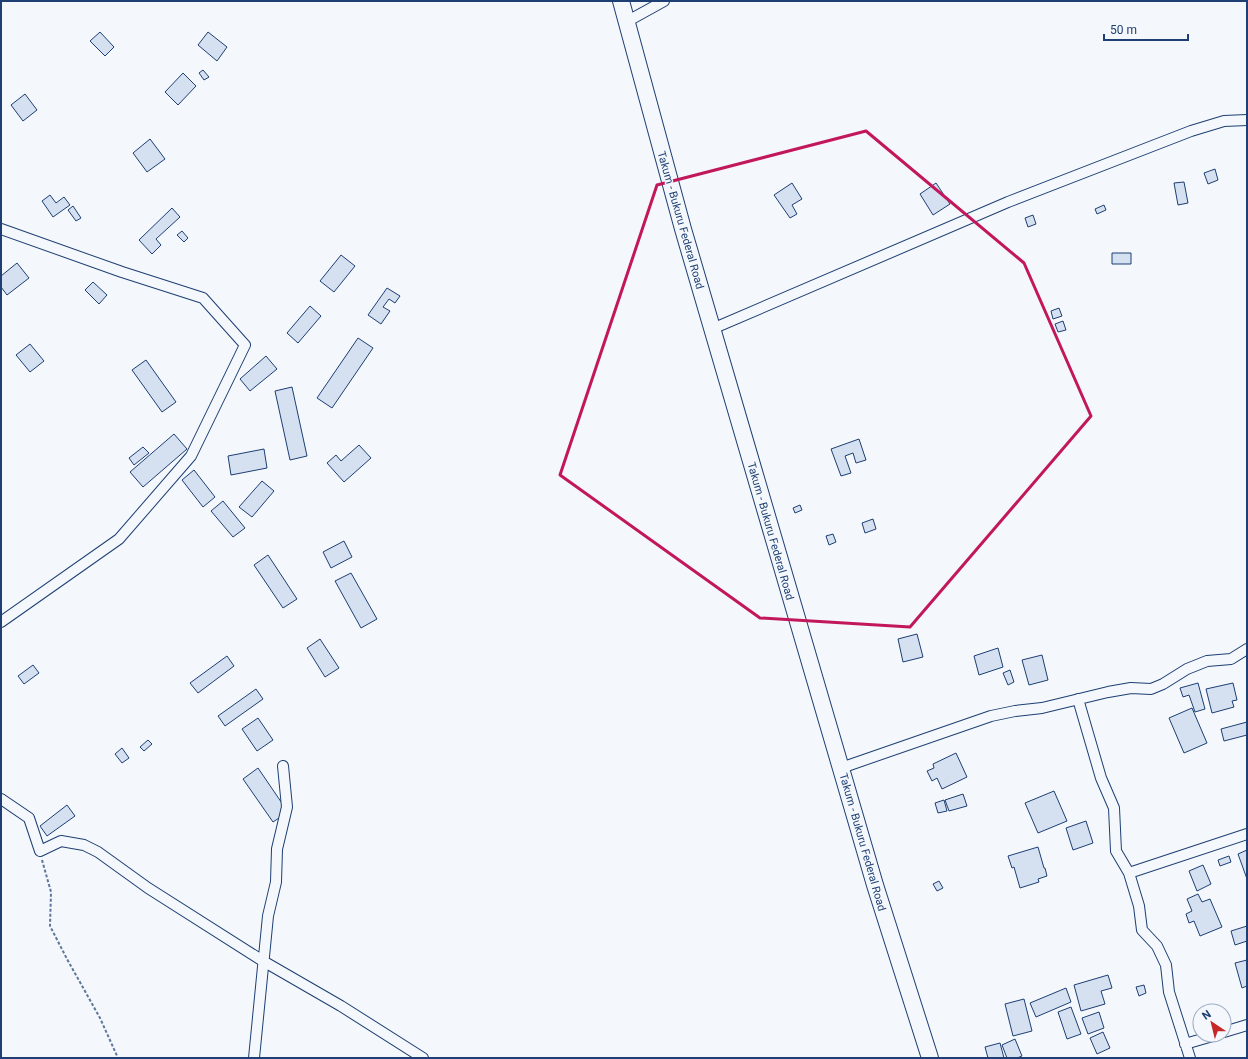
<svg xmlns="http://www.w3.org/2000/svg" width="1248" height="1059" viewBox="0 0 1248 1059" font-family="Roboto,sans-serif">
<rect width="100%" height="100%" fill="#f4f7fb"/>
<path fill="#d5e0f0" stroke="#1d3f73" d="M100,32l14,15 -9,9 -15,-15z
M208,32l19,15 -10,14 -19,-16z
M203,70l6,7 -5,3 -5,-7z
M183,73l13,13 -18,19 -13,-13z
M25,94l12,16 -14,11 -12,-16z
M150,139l15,20 -18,13 -14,-19z
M1215,169l3,11 -10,4 -4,-11z
M1184,182l4,21 -10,2 -4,-22z
M792,183l10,16 -10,6 5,9 -7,4 -16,-23z
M936,183l14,21 -17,11 -13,-21z
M50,195l6,8 8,-6 6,8 -17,12 -11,-16z
M1104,205l2,5 -9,4 -2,-5z
M73,206l8,12 -5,3 -8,-11z
M172,208l8,9 -24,22 5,6 -9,9 -13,-14z
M1033,215l3,9 -8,3 -3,-9z
M182,231l6,7 -4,4 -7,-7z
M1112,253h19v11h-19z
M341,255l14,11 -21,26 -14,-11z
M17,263l12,15 -22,17 -6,-8v-11z
M93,282l14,13 -8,9 -14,-14z
M387,288l13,8 -5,7 -6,-4 -6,8 7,4 -9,13 -13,-9z
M310,306l11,10 -23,27 -11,-10z
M1059,308l3,8 -9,3 -2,-8z
M1063,321l3,9 -8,2 -3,-8z
M358,338l15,10 -41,60 -15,-10z
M30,344l14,17 -14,11 -14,-17z
M266,356l11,13 -27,22 -10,-12z
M146,360l30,42 -14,10 -30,-42z
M292,387l15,69 -17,4 -15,-69z
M174,434l13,15 -44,38 -13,-15z
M859,439l7,21 -10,3 -3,-10 -8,3 6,17 -10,3 -10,-27z
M359,445l12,13 -27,24 -17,-19 9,-8 5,6z
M143,447l6,6 -15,12 -5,-7z
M264,449l3,19 -36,7 -3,-19z
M194,470l21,27 -12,10 -21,-27z
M262,481l12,10 -22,26 -13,-10z
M223,501l22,27 -12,9 -22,-26z
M800,505l2,5 -7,3 -2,-5z
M873,519l3,10 -11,4 -3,-10z
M833,534l3,8 -7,3 -3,-9z
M344,541l8,16 -21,11 -8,-16z
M268,555l29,44 -14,9 -29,-43z
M351,573l26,46 -16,9 -26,-47z
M917,634l6,23 -20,5 -5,-23z
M320,639l19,29 -14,9 -18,-29z
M998,648l5,19 -24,8 -5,-19z
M1042,655l6,25 -19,5 -7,-25z
M227,656l7,10 -36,27 -8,-10z
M33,665l6,8 -15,11 -6,-8z
M1010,670l4,12 -6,3 -5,-12z
M1198,683l7,26 -10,3 -6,-17 -6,2 -3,-9z
M1233,683l4,17 -5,1 2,6 -22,6 -6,-24z
M256,689l7,10 -38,27 -7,-10z
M1192,708l15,35 -23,10 -15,-35z
M258,718l15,22 -16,11 -15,-22z
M1247,722v13l-23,6 -3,-12z
M148,740l4,4 -8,7 -4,-4z
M122,748l7,10 -7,5 -7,-9z
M956,753l11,24 -25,12 -5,-11 -5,3 -5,-10 7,-3 -1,-4z
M258,768l30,44 -15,10 -30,-43z
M1054,791l13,30 -29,12 -13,-30z
M963,794l4,12 -18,5 -4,-11z
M944,800l3,11 -9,2 -3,-10z
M67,805l8,11 -28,20 -7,-10z
M1086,821l7,22 -20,7 -7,-22z
M1038,847l6,21h1l2,8 -9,3 1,3 -19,6 -6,-21 -2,1 -4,-12z
M1247,850v29l-9,-25z
M1229,856l2,6 -11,4 -2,-6z
M1203,865l8,19 -14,7 -8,-20z
M939,881l4,7 -6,3 -4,-7z
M1198,894l4,8 8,-3 12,28 -22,9 -6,-15 -5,2 -3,-9 6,-3 -5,-12z
M1247,926v15l-12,4 -4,-14z
M1247,960v26l-5,2 -7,-25z
M1108,975l4,13 -11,3 4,13 -24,7 -7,-26z
M1144,985l2,8 -7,3 -3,-9z
M1066,988l5,14 -35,15 -6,-14z
M1024,999l8,32 -19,5 -8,-32z
M1071,1007l10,27 -14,5 -9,-27z
M1099,1012l5,16 -16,6 -6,-16z
M1103,1032l7,16 -13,6 -7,-16z
M1015,1039l7,17 -5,2h-10l-5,-13z
M1000,1043l4,15h-16l-3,-11z"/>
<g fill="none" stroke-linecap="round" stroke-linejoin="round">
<defs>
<path id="minor" d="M626,22l38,-21
M1,229l121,43 81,26 42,47 -54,111 -72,83 -118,83
M712,329l296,-127 183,-71 33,-10 23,-1
M1078,699l23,79 13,30 2,43 13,22 10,33 3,24 15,16 9,19 3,27 21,66
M841,768l150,-52 24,-5 27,-3 66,-16 23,-4 20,1 12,-5 24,-15 20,-8 24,-2 16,-10
M1,799l28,19 11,33 21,-10 23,4 14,7 50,36 115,73 78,45 82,52
M1129,873l118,-39
M1224,1032l23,-7
M1185,1044l31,-9
M254,1058l14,-142 8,-34 1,-33 10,-42 -4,-41"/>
<path id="primary" d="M621,1l62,228 171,584 21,72 55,173"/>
</defs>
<use href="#minor" stroke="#1d3f73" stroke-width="12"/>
<use href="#primary" stroke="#1d3f73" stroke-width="18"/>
<path stroke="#5e769c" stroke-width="2" stroke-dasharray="3 2" stroke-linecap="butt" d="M42,860l9,32 -1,34 17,33 33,59 18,40"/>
<use href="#minor" stroke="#f4f7fb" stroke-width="10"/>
<use href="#primary" stroke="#f4f7fb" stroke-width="16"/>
</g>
<path fill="none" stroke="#c2185b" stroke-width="3" stroke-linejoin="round" d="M866,131l158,132 67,153 -181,211 -150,-9 -200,-143 97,-290z"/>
<g text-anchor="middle" stroke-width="3" stroke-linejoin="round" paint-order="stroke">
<g font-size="11" fill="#1d3f73" stroke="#f4f7fb">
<text transform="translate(681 220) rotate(74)" y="4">Takum - Bukuru Federal Road</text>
<text transform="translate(771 531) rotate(74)" y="4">Takum - Bukuru Federal Road</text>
<text transform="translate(863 842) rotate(74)" y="4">Takum - Bukuru Federal Road</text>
</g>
</g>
<rect width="1248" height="1059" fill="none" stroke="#1d3f73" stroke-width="4"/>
<g transform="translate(1212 1023) rotate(325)"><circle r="19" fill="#f4f7fb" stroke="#9eadc5"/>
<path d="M0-3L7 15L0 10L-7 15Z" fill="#c62828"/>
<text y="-6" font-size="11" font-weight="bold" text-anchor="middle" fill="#1d3f73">N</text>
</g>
<path d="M1104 34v6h84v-6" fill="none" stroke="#1d3f73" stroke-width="2"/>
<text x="1110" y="34" font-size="12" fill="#1d3f73" stroke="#f4f7fb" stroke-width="3" paint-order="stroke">50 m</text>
</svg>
